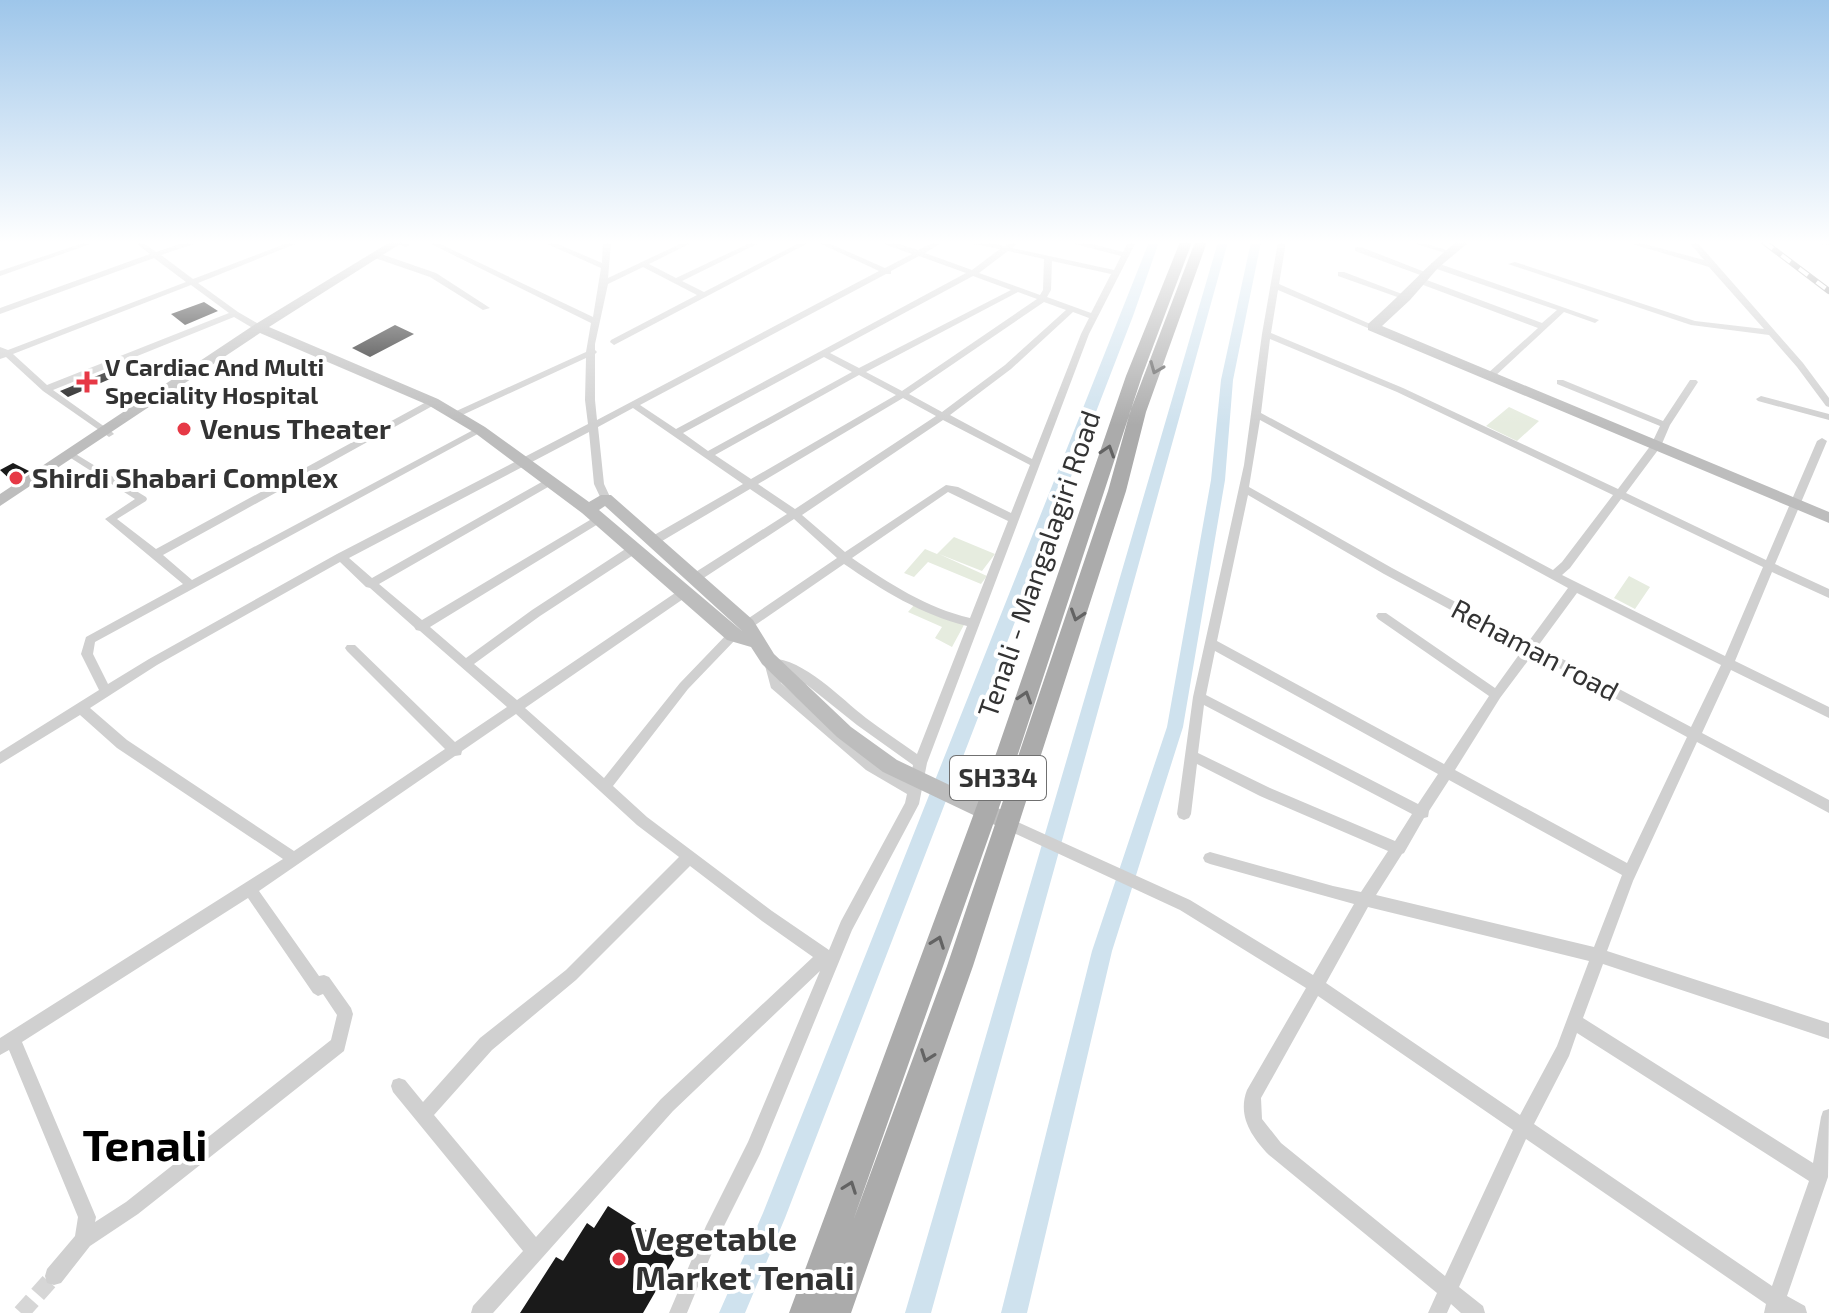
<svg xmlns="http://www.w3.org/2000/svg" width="1829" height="1313" viewBox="0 0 1829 1313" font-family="'Exo 2',sans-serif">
<rect width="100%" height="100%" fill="#fff"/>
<path fill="#e6ecdf" d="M1509,407l30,14 -22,20 -31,-15z
M954,537l41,17 -13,17 -43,-17 48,22 -6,8 -53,-22 -14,15 -10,-4 21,-24 12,5z
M1629,576l21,11 -15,22 -21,-11z
M915,604l50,19 -13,24 -17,-9 7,-11 -34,-15z"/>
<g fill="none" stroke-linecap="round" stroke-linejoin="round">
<path fill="#cfe2ee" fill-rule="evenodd" d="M1149,242h10l-26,74 -348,902 -40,95h-26l44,-100z
M1218,242h10l-297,1071h-26z
M1251,242h10l-28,138 -8,100 -42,247 -71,224 -85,362h-26l91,-362 75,-224 44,-247 10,-100z"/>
</g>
<path fill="#1a1a1a" d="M204,302l14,9 -33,14 -14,-11z
M395,325l19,9 -44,23 -18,-9z
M109,371l8,5 -49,21 -8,-6z
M13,463l16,8 -16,11 -13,-12z
M608,1206l71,45 -36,62h-123l36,-56 7,4 24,-38 7,5z"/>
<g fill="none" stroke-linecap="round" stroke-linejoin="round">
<path stroke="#d6d6d6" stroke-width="17" stroke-dasharray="17 8" stroke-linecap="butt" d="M21,1313l33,-37"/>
<path fill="#d0d0d0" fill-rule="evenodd" d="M86,242h10l-96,34v-5z
M134,242h8l14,10 29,-10h10l-1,2 -33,11 32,24 97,-37h10l-102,41 40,29 24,14v4h-6l-22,-13 -181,73 59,42 2,2 -5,3 -66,-46 -37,-34 -6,2v-12l8,3 178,-68 -32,-24 -154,56v-6l150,-54zM191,285l38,28 -182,72 -34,-31z
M391,242h11l8,3 -4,2z
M427,242h9l157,75 8,-49 -58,-26h10l49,21 1,-21h8l-3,36 76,-36h9l-44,22 27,14 76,-36h9l-79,39 22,11 97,-50h9l-196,103 -4,-3 1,-2 86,-45 -54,-28 -35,17 -13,60v6l2,2 -2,2v46l2,20 282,-149 -62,-29h9l59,26 27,-14 -28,-10 -1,-2h10l25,8 16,-8h9l-18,11 47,17 28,-21 -26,-5 -1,-2h12l20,4 6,-4h8l-7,6 102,22 7,-14 -46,-12 -1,-2h11l38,10 5,-10h8l-47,92 -162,429 -8,41 -67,126 -92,224 -42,84 -31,75h-18l37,-87 42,-84 72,-171 -147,140 -180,202h-22l2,-7 50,-55 -130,-159 -2,-6 2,-6 6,-2 6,2 18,22 57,-64 86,-68 113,-113 -42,-32 -121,-111 -54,37 -1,4 -6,1 -196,135 60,85 5,-1 5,2 22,31 2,6 -9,37 -206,163 -48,32 -29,37 -7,2 -7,-2 -2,-7 2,-7 28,-33 3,-19 -69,-167 -9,5v-17l283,-179 -166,-111 -37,-33 -80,49v-12l99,-62 -18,-36 5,-17 97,-53 -78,-65 30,-20 -69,-44 2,-2h6l72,44 1,2 -1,2 -29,18 39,30 274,-149h6v4l-273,151 29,25 285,-152 3,-1 5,3 -390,212 -2,12 15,30 41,-25 188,-105 251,-130 -3,-24 1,-42 -128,59h-6v-4l134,-61 5,-29zM1008,251l36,8 -1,31 -3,5 -61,-22zM919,256l47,17 -290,156 -36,-24 246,-131h5v-3zM1052,261l59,13 -20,39 -44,-16 4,-7zM973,276l38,14 -152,78 -29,-15zM1018,292l19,7 -135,92 -36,-19zM1044,302l22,8 -61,55 -63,47 -33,-18zM1073,312l16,6 -8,16 -49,125 -82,-44 61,-46zM824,357l28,15 -144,79 -25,-18zM859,375l37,20 -145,84 -36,-24zM903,398l33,18 -141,93 -37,-25zM633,408l110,76 -94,54 -1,3 1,3h8l93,-55 37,25 -96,61 -2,3 2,3h8l95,-62 43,39 -94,64 -2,3 2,3h8l93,-64c38,26 78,51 123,62l-50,128c-17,-12 -35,-24 -51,-36 -26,-20 -67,-64 -100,-59l-2,3 7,26 95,82 41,24 -2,9 -64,118 -12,29 -57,-39 -125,-94 -34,-31 75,-97 49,-51 2,-3 -2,-3h-8l-49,51 -76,95 -79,-70 164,-113 2,-3 -2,-3h-8l-164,111 -43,-36 66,-48 98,-64 1,-3 -1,-3h-8l-98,64 -66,48 -36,-31 173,-106 1,-2 -1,-2h-8l-173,103 -43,-36 176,-101v-4h-8l-175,99 -23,-20 240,-126 5,52 8,17h8l1,-2 -7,-15 -6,-57zM943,420l87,45 -19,48 -53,-26 -12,-2 -101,67 -43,-37zM948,492l60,29 -38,97c-43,-10 -82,-35 -118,-60zM340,562l26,25 4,1 44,39 2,3 4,1 87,76 -52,35 -100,-97h-8l-2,3 2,3 98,98 -151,102 -167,-111 -37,-32 67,-43zM777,668l30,17 50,40 56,40 -3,17 -34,-20 -61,-49 -34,-30zM690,866l72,55 51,36 -152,142 -125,138 -102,-122 58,-65 84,-70zM248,898l65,95 5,3 5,-2 14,21 -6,25 -205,162 -31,20 1,-5 -74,-175z
M1278,242h8l-7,42 98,43 -7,2 -92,-39 -7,43 132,55 215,101 33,-44 9,-19 -103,-42v-4h6l100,41 27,-41h6l2,2 -28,43 -9,21 -35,47 140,67 51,-119 5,-3 5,3 -52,123 54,25v9l-57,-26 -37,89 94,46v11l-98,-48 -29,63 127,67v13l-132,-71 -64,139 -26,70 222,72v16l-226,-75 -20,54 230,145 8,-46 2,-6 6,-2 -1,68 -41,119 18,10 2,7h-43l2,-9 -240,-165 -67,148 24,19 2,7h-24l-10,-9 -4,9h-19l9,-20 -168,-138c-17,-18 -32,-39 -22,-65l59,-102 -126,-78 -177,-82 -2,-4 2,-4 5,-2 5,2 177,80 123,75 41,-71 -144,-40 -5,-2 -2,-4 2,-4 5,-2 123,34 28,6 27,-41 -128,-55 -63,-32 -6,50 -2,4 -5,2 -5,-2 -2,-4 16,-117 51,-232 18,-131zM1270,339l127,53 216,103 -51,67 -9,8 -292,-157zM1260,420l308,168 -39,53 -137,-73 -143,-81zM1248,495l136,79 139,75 -28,39 -109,-75h-8l-2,3 2,3 111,77 -45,68 -227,-123zM1621,499l142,68 -38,89 -163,-81 8,-7zM1577,593l144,72 -30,62 -153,-81zM1215,651l223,123 -20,30 -212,-109zM1533,654l154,83 -60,126 -172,-93 45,-72zM1204,705l208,109 -17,27 -125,-53 -72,-35zM1449,780l173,95 -28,72 -218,-52 26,-41 2,-1 20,-35 4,-1 1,-6zM1368,907l221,54 -32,85 -37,69 -194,-132zM1318,996l195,134 -68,146 -164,-133 -19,-24 -1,-21zM1577,1033l232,148 -37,105 -238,-162 35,-68z
M1409,242h11l36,11 -4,2z
M1626,242h11l67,18 -15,-18h8l106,121 26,35v9l-3,-1 -29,-39 -28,-32 -78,-10 -183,-61 7,-2 180,59 69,8 -55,-62z
M1821,242h8v3l-7,-1z
M1355,247h6l69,27 -7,2 -68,-25z
M372,253h6l58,20 54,35 -7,2 -53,-33 -58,-20z
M1431,263h6l162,57 -4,3 -31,-11 -71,66h-6v-4l51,-46 -120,-45v-4h6l118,44 15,-13 -126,-43z
M1338,272h6l66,25 -7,2 -65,-23z
M1761,396l68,18v6l-71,-19 -2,-2z"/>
<path fill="#bdbdbd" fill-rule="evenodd" d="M390,242h13l-134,85 169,72 47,28 104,75 12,-7h10l142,125 21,34 77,73 46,33 105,50 3,6 -3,6 -7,3 -7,-3 -105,-50 -46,-35 -75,-73 -11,-17 -24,-7 -145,-127 -107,-80 -47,-28 -168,-72 -260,173v-12l254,-169zM605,506l136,124 1,1 -143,-121z
M1456,242h13l-31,26 -28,32 -28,26 447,186v11l-461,-193v-6c31,-27 57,-57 88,-82z"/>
<path fill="#ababab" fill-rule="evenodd" d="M1180,242h12l-50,134 -123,375 -166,470 94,-255 161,-475 22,-79 65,-170h12l-61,170 -20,79 -153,475 -122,347h-62l208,-562 129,-375z"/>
<defs>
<path id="rail" d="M1764,242l65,49"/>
</defs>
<use href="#rail" stroke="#888" stroke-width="6"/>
<use href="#rail" stroke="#fff" stroke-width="4" stroke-dasharray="11" stroke-linecap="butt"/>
</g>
<defs><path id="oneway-chevron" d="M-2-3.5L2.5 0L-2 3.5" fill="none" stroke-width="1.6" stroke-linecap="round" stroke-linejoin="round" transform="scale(2)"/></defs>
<g stroke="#636363">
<use href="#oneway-chevron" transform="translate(1156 368) rotate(112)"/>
<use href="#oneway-chevron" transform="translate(1108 451) rotate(-72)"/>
<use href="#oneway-chevron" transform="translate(1077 615) rotate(108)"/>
<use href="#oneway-chevron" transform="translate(1025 697) rotate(-72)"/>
<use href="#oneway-chevron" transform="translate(938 942) rotate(-70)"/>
<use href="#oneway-chevron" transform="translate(927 1056) rotate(110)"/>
<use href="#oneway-chevron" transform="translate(850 1187) rotate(-70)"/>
</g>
<linearGradient id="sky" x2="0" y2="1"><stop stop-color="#9ec6ea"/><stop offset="0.57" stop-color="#fff"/><stop offset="1" stop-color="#fff" stop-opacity="0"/></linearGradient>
<rect width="1829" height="425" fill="url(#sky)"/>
<g fill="#e63946" stroke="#fff" stroke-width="3">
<path d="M83 370h8v8h8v8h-8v8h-8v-8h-8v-8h8z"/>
<circle cx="184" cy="429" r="8"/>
<circle cx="16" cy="478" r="8"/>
<circle cx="619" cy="1259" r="8"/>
</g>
<g text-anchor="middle" stroke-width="8" stroke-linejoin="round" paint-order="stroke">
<g font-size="24" font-weight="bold" fill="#333" stroke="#fff" text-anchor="start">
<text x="105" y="376">V Cardiac And Multi<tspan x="105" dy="28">Speciality Hospital</tspan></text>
</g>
<rect fill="#fff" stroke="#707070" stroke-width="2" x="950" y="756" width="96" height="44" rx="6"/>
<g font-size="26" font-weight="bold" fill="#333">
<text x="998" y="787">SH334</text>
</g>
<g font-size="28" font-weight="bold" fill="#333" stroke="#fff" text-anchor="start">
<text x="200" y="439">Venus Theater</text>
<text x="32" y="488">Shirdi Shabari Complex</text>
</g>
<g font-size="28" fill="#333" stroke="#fff">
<text transform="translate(1039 564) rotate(-71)" y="10">Tenali - Mangalagiri Road</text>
<text transform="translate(1535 650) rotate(28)" y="10">Rehaman road</text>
</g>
<g font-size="34" font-weight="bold" fill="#333" stroke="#fff" text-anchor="start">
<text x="635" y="1251">Vegetable<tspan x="635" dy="39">Market Tenali</tspan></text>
</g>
<g font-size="44" font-weight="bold" fill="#000" stroke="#fff">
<text x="145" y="1161">Tenali</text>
</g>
</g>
</svg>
